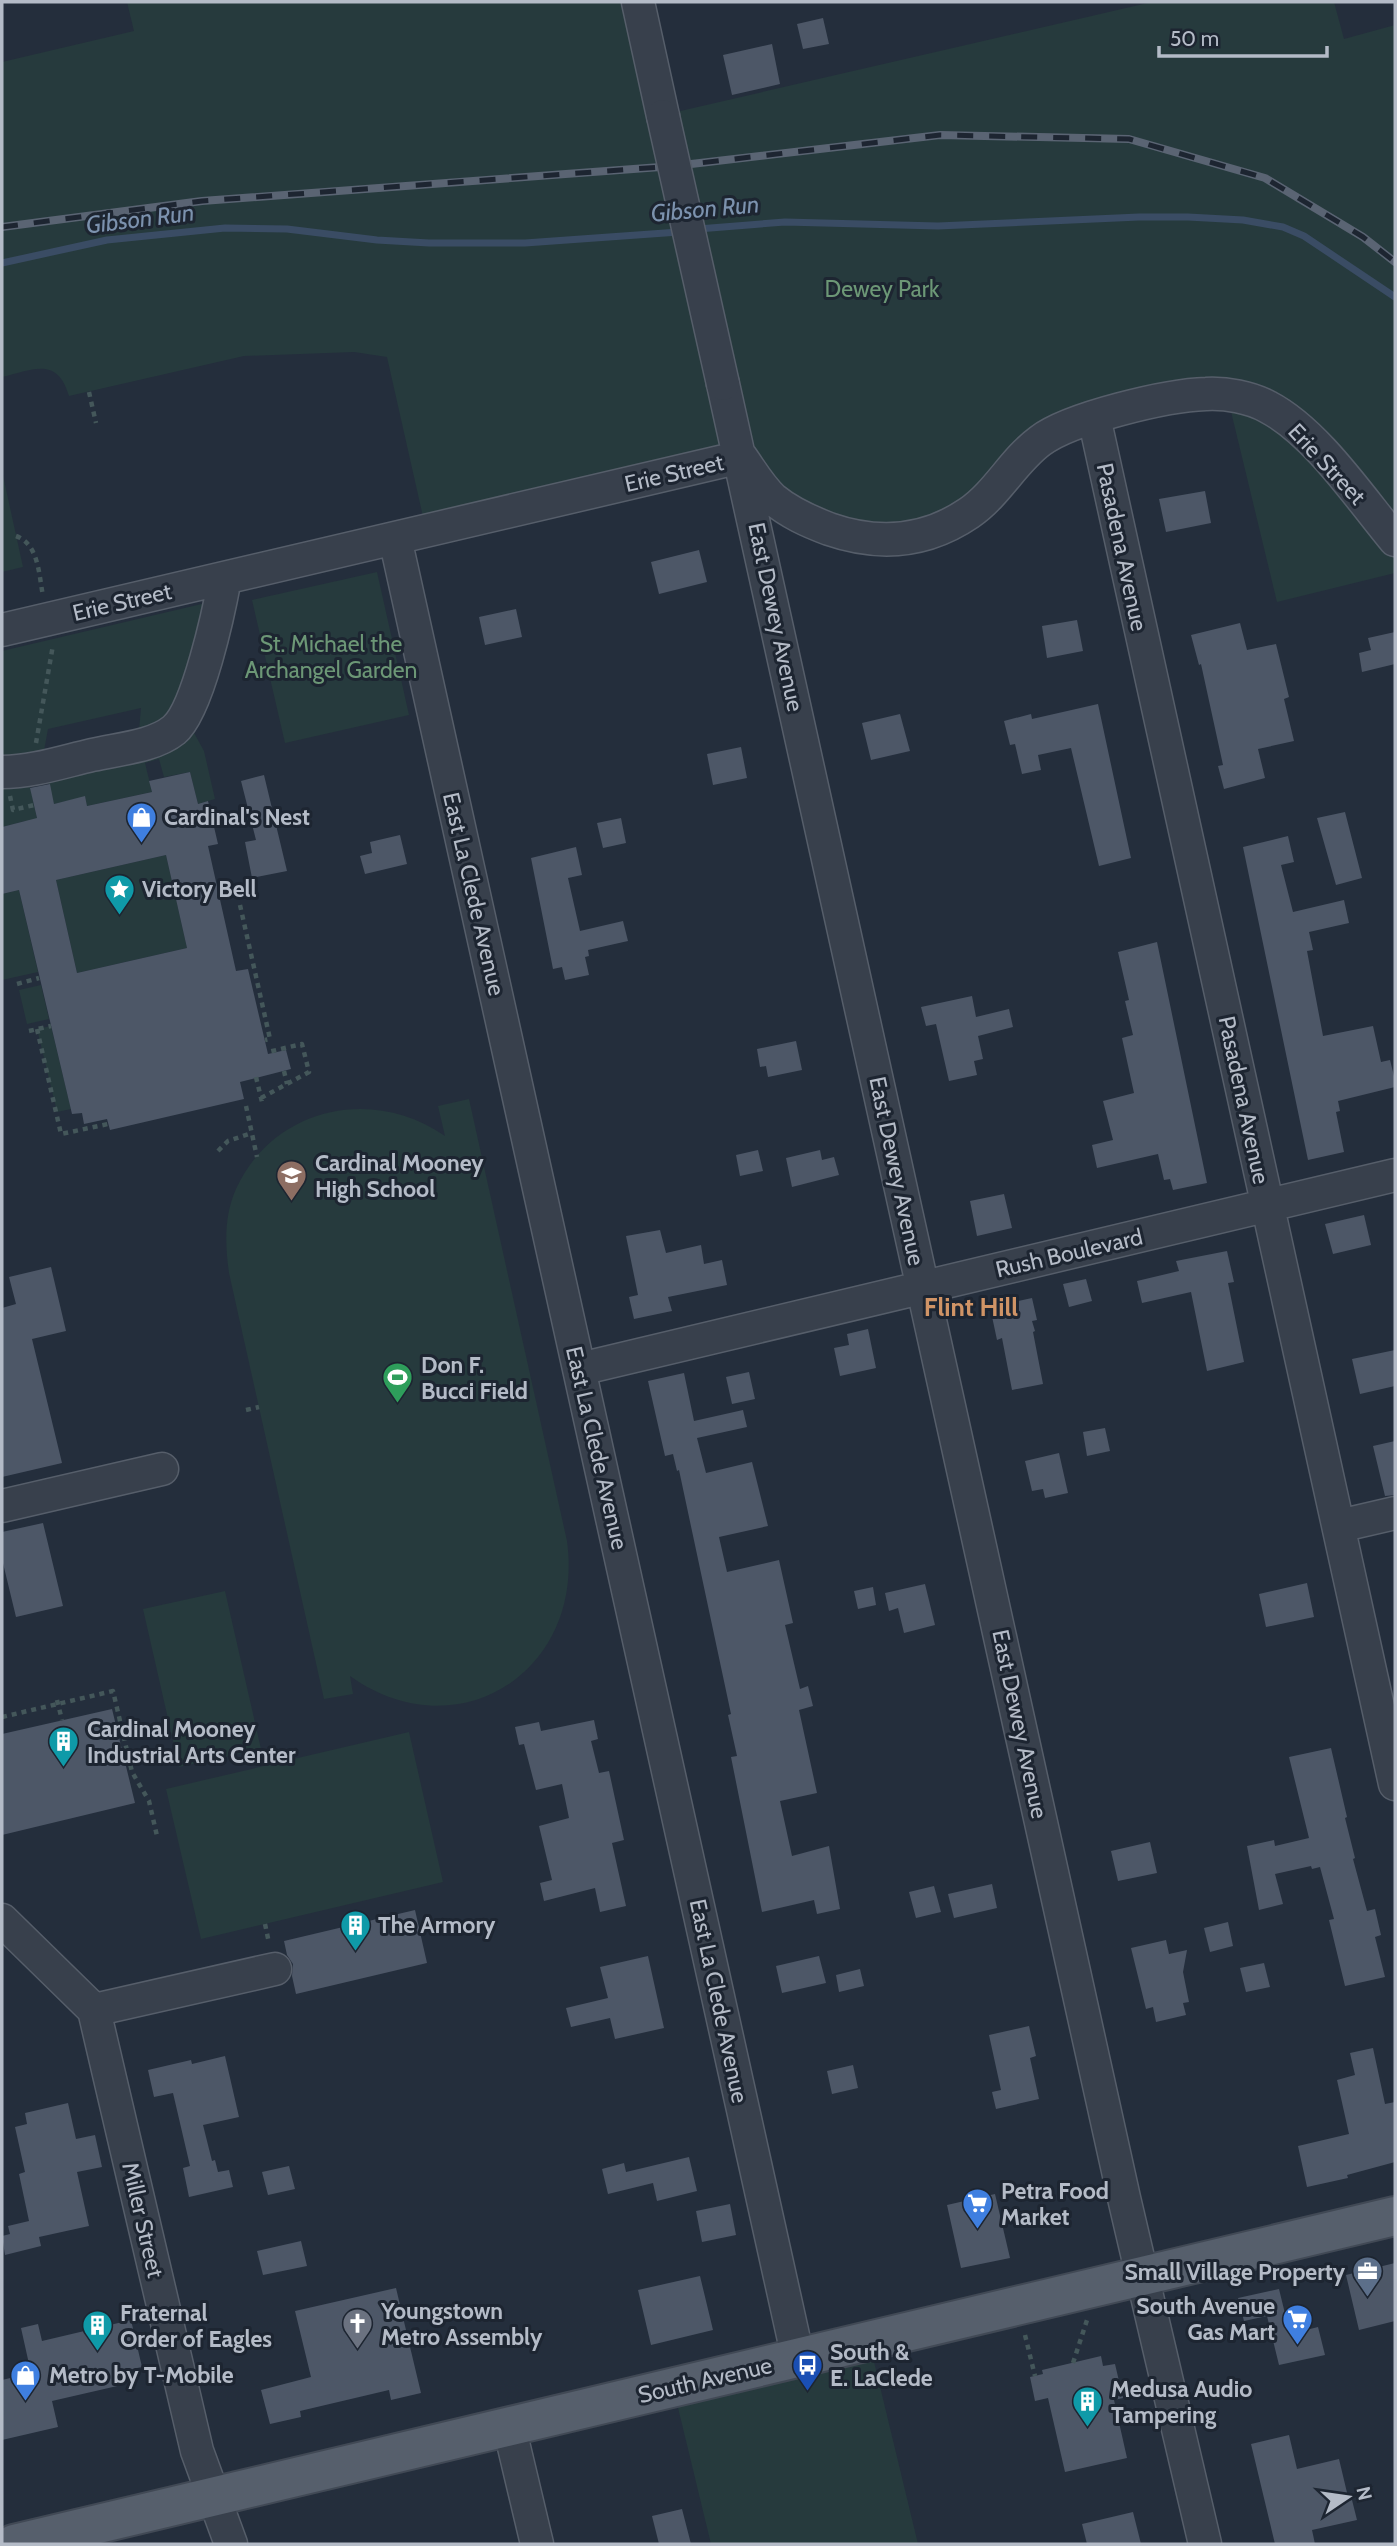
<svg xmlns="http://www.w3.org/2000/svg" width="1397" height="2546" viewBox="0 0 1397 2546" font-family="Cabin,sans-serif">
<rect width="100%" height="100%" fill="#242e3c"/>
<path fill="#263a3d" d="M127,2h511l25,113 489,-113h182l10,37 51,-14v548l-118,29 -50,-207 -133,22 -123,95 -120,24 -110,-79 -315,73 -39,-173 -33,-5 -110,4 -175,40c-12,-40 -36,-26 -67,-19v-315l132,-31z
M2,471l21,96 -21,5z
M377,572l32,143 -124,28 -33,-143z
M206,603l2,5 -37,109 -32,14 2,-23 -93,21 -5,27 -41,4v-109z
M193,731l11,20 11,48 -17,5 -8,-32 -26,5 -5,-18 -14,4 7,29 -65,14 -2,-9 -31,7 -6,-23 -18,5 8,37 -13,-2 -23,6v-42z
M166,855l21,93 -110,25 -21,-93z
M19,890l19,82 -36,8v-86z
M41,985l8,34 -22,5 -8,-34z
M51,1026l20,83 -14,3 -20,-83z
M469,1099l98,442c18,130 -109,212 -217,135l3,18 -29,5 -95,-426c-4,-29 -5,-57 7,-84 38,-83 138,-103 209,-53l-7,-30z
M225,1591l36,158 -82,18 -36,-158z
M409,1732l34,150 -242,57 -35,-150z
M869,2341l49,203h-207l-38,-157z"/>
<g fill="none" stroke-linecap="round" stroke-linejoin="round">
<path stroke="#3a4c64" stroke-width="7" d="M698,229l87,-7 153,4 201,-9h49l55,3 40,7 21,9 91,61
M2,263l105,-23 118,-12 62,1 90,11 52,3h96l154,-11"/>
</g>
<path fill="#4d5767" fill-rule="evenodd" d="M823,18l6,26 -26,5 -6,-25z
M772,44l8,40 -48,11 -9,-40z
M1205,491l6,32 -45,9 -7,-33z
M699,550l8,32 -48,12 -8,-32z
M516,609l6,28 -37,8 -6,-28z
M1077,620l6,31 -36,7 -5,-32z
M1240,623l7,27 29,-6 13,53 -5,2 10,42 -36,8 7,29 -41,11 -6,-23 5,-1 -22,-101 -2,1 -8,-30z
M1395,632v32l-33,8 -3,-19 12,-3 -3,-12z
M1098,704l33,154 -32,8 -28,-118 -33,7 3,15 -19,4 -7,-30 -5,1 -6,-24 27,-7 1,5z
M900,714l10,37 -39,9 -9,-37z
M741,747l6,31 -34,7 -6,-31z
M190,772l8,32 10,-3 10,43 -10,2 28,125 12,-2 20,85 18,-4 5,19 -51,13 4,17 -134,31 -3,-11 -23,5 -2,-11 -10,1 -53,-224 -17,4v-67l35,-9 -7,-30 20,-4 4,20 31,-8 2,10 65,-14 -3,-11zM166,855l21,93 -110,25 -21,-93z
M264,775l23,96 -35,7 -7,-36 11,-2 -15,-59z
M1345,812l17,66 -26,7 -19,-67z
M621,818l5,25 -23,5 -6,-25z
M400,835l7,29 -42,10 -5,-18 12,-3 -2,-11z
M1288,836l6,26 -13,3 12,47 51,-12 5,23 -40,9 4,18 -6,1 16,85 50,-10 8,36 9,-2 5,20v7l-57,14 2,10 -4,1 8,40 -36,8 -65,-313z
M576,847l6,28 -14,3 12,53 43,-10 5,20 -40,9 1,6 -4,1 4,18 -24,5 -3,-13 -9,2 -22,-111z
M1157,942l50,241 -34,7 -3,-11 -6,1 -6,-26 -61,14 -5,-23 21,-5 -10,-39 31,-8 -12,-55 11,-3 -8,-34 4,-1 -11,-48z
M972,996l4,21 33,-8 4,18 -35,9 5,23 -9,2 3,14 -28,6 -13,-57 -10,2 -5,-19z
M796,1041l6,29 -34,7 -2,-11 -6,1 -3,-18z
M758,1150l5,21 -23,5 -4,-21z
M820,1150l2,10 12,-3 5,18 -47,12 -6,-29z
M1004,1194l8,34 -35,8 -7,-35z
M1364,1215l7,30 -38,9 -8,-30z
M660,1230l6,23 35,-8 3,19 18,-4 5,25 -59,12 4,14 -38,8 -5,-22 9,-2 -12,-59z
M1227,1251l7,31 -6,1 16,79 -37,9 -16,-79 -49,11 -5,-22 42,-10 -3,-10z
M51,1267l15,64 -34,8 30,124 -60,14v-169l14,-4 -7,-27z
M1086,1279l6,22 -23,6 -6,-23z
M1032,1298l5,22 -5,1 3,10 -2,1 10,52 -31,6 -10,-52 -5,2 -7,-33z
M868,1329l8,39 -36,8 -6,-28 15,-3 -2,-11z
M1395,1350v36l-35,8 -8,-35z
M749,1372l6,27 -23,5 -6,-27z
M684,1373l10,48 49,-11 4,17 -50,11 9,35 46,-11 16,64 -49,11 8,35 52,-12 14,63 -8,2 15,64 8,-3 5,20 -14,4 18,83 -37,8 12,55 37,-10 11,63 -23,5 -3,-14 -52,12 -31,-155 6,-1 -9,-41 3,-1 -52,-244 -2,1 -4,-17 -8,2 -17,-75z
M1105,1428l5,23 -23,5 -4,-24z
M1395,1441v54l-10,1 -12,-50z
M1059,1453l9,40 -23,5 -2,-9 -11,2 -7,-30z
M43,1523l20,83 -47,11 -14,-58v-27z
M1307,1583l7,34 -48,10 -7,-33z
M925,1584l10,41 -31,8 -6,-25 -9,3 -4,-18z
M873,1587l3,18 -18,4 -4,-18z
M112,1709l23,94 -133,32v-101z
M594,1720l4,19 -7,2 8,32 10,-2 15,69 -12,3 14,63 -26,6 -5,-24 -51,13 -4,-18 12,-3 -13,-54 30,-8 -7,-34 -26,6 -12,-46 -5,1 -4,-18 24,-5 2,9z
M1331,1748l16,69 -2,1 10,40 -2,1 14,52 8,-2 6,26 -6,2 10,40 -40,9 -16,-66 5,-1 -14,-52 -8,2 -1,-3 -36,8 8,30 -24,6 -12,-64 27,-6 1,6 34,-8 -20,-81z
M1150,1842l7,31 -39,8 -7,-30z
M992,1884l5,24 -43,10 -6,-24z
M934,1886l7,26 -25,6 -7,-26z
M415,1910l12,53 -131,31 -4,-18 1,-12 -6,-9 -3,-14z
M1228,1922l5,24 -23,6 -6,-24z
M1166,1940l3,14 18,-4 -4,22 6,30 -6,1 3,12 -30,7 -3,-15 -7,2 -15,-61z
M648,1956l16,72 -49,11 -5,-21 -39,9 -5,-19 42,-10 -8,-31z
M819,1956l7,27 -44,10 -6,-27z
M1264,1963l6,24 -24,5 -6,-24z
M860,1969l4,17 -25,6 -3,-17z
M1029,2026l7,30 -6,2 9,41 -43,10 -4,-17 9,-2 -12,-55z
M1373,2048l12,56 10,-2v60l-48,13 1,3 -41,9 -9,-41 51,-12 -12,-54 18,-5 -5,-22z
M225,2056l14,61 -36,8 9,36 3,-1 3,12 11,-2 4,17 -44,10 -6,-29 7,-2 -17,-73 -19,4 -6,-27 43,-10 1,4z
M853,2065l5,23 -26,6 -5,-23z
M68,2103l8,36 19,-4 7,32 -25,5 12,54 -50,11 2,9 -36,9 -3,-19 8,-2 -2,-8 21,-5 -10,-47 6,-2 -10,-45 12,-3 -2,-11z
M689,2157l8,34 -40,10 -4,-18 -45,11 -6,-25 22,-6 2,9z
M289,2166l6,23 -27,6 -6,-23z
M995,2194l15,64 -49,10 -14,-63z
M730,2204l6,31 -34,7 -6,-31z
M301,2241l6,25 -44,9 -6,-24z
M1395,2263v58l-36,9 -13,-55z
M700,2276l13,54 -62,15 -13,-55z
M396,2288l25,105 -30,7 -2,-10 -89,21 1,6 -31,7 -9,-34 50,-13 -16,-66z
M1279,2289l11,45 28,-7 7,28 -46,10 -12,-49 -23,5 -6,-23z
M131,2320l11,47 -19,4 3,13 -74,17 6,26 -56,13v-60l29,-7 -10,-45 17,-4 4,17z
M1101,2356l2,10 12,-2 8,34 -9,2 13,58 -62,14 -17,-74 -13,3 -5,-24 13,-3 -1,-4z
M1289,2435l8,34 42,-10 10,42 3,-1 5,20 -45,10 3,14h-40l-24,-100z
M682,2509l9,35h-32l-7,-28z
M1133,2512l8,32h-54l-5,-20z"/>
<g fill="none" stroke-linecap="round" stroke-linejoin="round">
<defs>
<path id="minor" d="M638,2l25,114
M723,384l401,1814 81,346
M1094,417l301,1367
M395,538l403,1820
M2,630l739,-173c10,14 19,30 32,42 17,14 35,22 56,30 49,17 96,14 140,-16 28,-19 44,-52 71,-72 30,-23 128,-46 166,-47 20,-1 44,3 62,13 48,25 92,91 127,133
M2,772c30,0 60,-10 90,-17 25,-6 61,-8 82,-25 24,-20 45,-119 51,-152
M580,1369l815,-194
M2,1506l160,-37
M1339,1526l56,-13
M2,1920l92,90 103,441 34,93
M94,2010l181,-41
M509,2426l28,118"/>
<path id="major" d="M14,2544l1381,-328"/>
</defs>
<use href="#minor" stroke="#565e6a" stroke-width="35"/>
<use href="#major" stroke="#414955" stroke-width="42"/>
<path stroke="#44575a" stroke-width="4.5" stroke-dasharray="5 5" stroke-linecap="butt" d="M89,392l7,31
M16,536c23,8 23,40 27,60
M36,743l17,-98
M10,796l3,14 21,-5
M240,905l30,134 -5,1
M17,984l22,-6
M37,1029l24,105 47,-10
M29,1031l22,-5
M284,1071l3,13
M256,1077l6,25
M261,1098l48,-26 -7,-28 -34,8
M246,1106l11,51
M218,1151l10,-10 24,-8
M246,1410l13,-3
M57,1700l5,20
M2,1717l111,-26 19,81 17,29 8,35
M265,1924l4,19
M1025,2335l10,41
M1073,2363l14,-43"/>
<use href="#minor" stroke="#38404c" stroke-width="32"/>
<use href="#major" stroke="#565f6c" stroke-width="38"/>
<defs>
<path id="rail" d="M2,227l200,-26 472,-35 266,-31 189,4 136,39 98,59 32,25"/>
</defs>
<use href="#rail" stroke="#5a6473" stroke-width="8"/>
<use href="#rail" stroke="#1d2531" stroke-width="5" stroke-dasharray="16" stroke-linecap="butt"/>
<defs>
<path id="minor-bridge" d="M663,116l60,268"/>
</defs>
<use href="#minor-bridge" stroke="#565e6a" stroke-width="35" stroke-linecap="butt"/>
<use href="#minor-bridge" stroke="#38404c" stroke-width="32"/>
</g>
<defs>
<symbol id="shop-pin" viewBox="-11 -11 22 30"><path d="M0 17L-7.5 6A9.5 9.5 0 1 1 7.5 6Z" fill="#3f7fe0" stroke="#1d2531"/><path d="M-5-2.5h2.3a2.7 3.5 0 0 1 5.4 0H5L5.5 6h-11ZM-1.5-2.5h3a1.5 2.3 0 0 0-3 0Z" fill="#fff"/></symbol>
<symbol id="sight-pin" viewBox="-11 -11 22 30"><path d="M0 17L-7.5 6A9.5 9.5 0 1 1 7.5 6Z" fill="#0f9aa8" stroke="#1d2531"/><path d="M0-6L1.8-2.2L6-1.7L2.9 1.2L3.7 5.4L0 3.3L-3.7 5.4L-2.9 1.2L-6-1.7L-1.8-2.2Z" fill="#fff"/></symbol>
<symbol id="school-pin" viewBox="-11 -11 22 30"><path d="M0 17L-7.5 6A9.5 9.5 0 1 1 7.5 6Z" fill="#8d6e63" stroke="#1d2531"/><path d="M0-5L7-2L0 1L-7-2ZM-4 1L0 2.5L4 1V4Q0 6-4 4Z" fill="#fff"/></symbol>
<symbol id="stadium-pin" viewBox="-11 -11 22 30"><path d="M0 17L-7.5 6A9.5 9.5 0 1 1 7.5 6Z" fill="#2e9e5b" stroke="#1d2531"/><path d="M0-5a6.5 5 0 1 0 0 10a6.5 5 0 1 0 0-10ZM-3.5-1.8h7v3.6h-7Z" fill="#fff"/></symbol>
<symbol id="building-pin" viewBox="-11 -11 22 30"><path d="M0 17L-7.5 6A9.5 9.5 0 1 1 7.5 6Z" fill="#0f9aa8" stroke="#1d2531"/><path d="M-4-6H4V6H1V3H-1V6H-4ZM-2.5-4.3h1.7v1.8h-1.7ZM.8-4.3h1.7v1.8H.8ZM-2.5-1h1.7V.8h-1.7ZM.8-1h1.7V.8H.8Z" fill="#fff"/></symbol>
<symbol id="supermarket-pin" viewBox="-11 -11 22 30"><path d="M0 17L-7.5 6A9.5 9.5 0 1 1 7.5 6Z" fill="#3f7fe0" stroke="#1d2531"/><path d="M-6-5.5h2.5l.6 2H6L4.5 2H-2.5L-4.4-4H-6ZM-1.5 3.2a1.3 1.3 0 1 0 .1 0ZM3 3.2a1.3 1.3 0 1 0 .1 0Z" fill="#fff"/></symbol>
<symbol id="office-pin" viewBox="-11 -11 22 30"><path d="M0 17L-7.5 6A9.5 9.5 0 1 1 7.5 6Z" fill="#5c6f8a" stroke="#1d2531"/><path d="M-6-3h4V-5.5h4V-3h4V5H-6ZM-1-4.5V-3h2v-1.5ZM-6 0V1H6V0Z" fill="#fff"/></symbol>
<symbol id="church-pin" viewBox="-11 -11 22 30"><path d="M0 17L-7.5 6A9.5 9.5 0 1 1 7.5 6Z" fill="#6b7280" stroke="#1d2531"/><path d="M-1.2-6h2.4v3.5h3.3v2.4h-3.3V6h-2.4V-.1h-3.3v-2.4h3.3Z" fill="#fff"/></symbol>
<symbol id="bus-pin" viewBox="-11 -11 22 30"><path d="M0 17L-7.5 6A9.5 9.5 0 1 1 7.5 6Z" fill="#1a4fb4" stroke="#1d2531"/><path d="M-5-6H5V4H4V6H2V4H-2V6H-4V4H-5ZM-3.5-4V0h7V-4ZM-3.5 1.2v1.5H-2V1.2ZM2 1.2v1.5H3.5V1.2Z" fill="#fff"/></symbol>
</defs>
<g fill-rule="evenodd">
<use href="#shop-pin" x="124" y="800" width="35" height="47"/>
<use href="#sight-pin" x="102" y="872" width="35" height="47"/>
<use href="#school-pin" x="274" y="1158" width="35" height="47"/>
<use href="#stadium-pin" x="380" y="1360" width="35" height="47"/>
<use href="#building-pin" x="46" y="1724" width="35" height="47"/>
<use href="#building-pin" x="338" y="1908" width="35" height="47"/>
<use href="#supermarket-pin" x="960" y="2186" width="35" height="47"/>
<use href="#office-pin" x="1350" y="2254" width="35" height="47"/>
<use href="#supermarket-pin" x="1280" y="2302" width="35" height="47"/>
<use href="#church-pin" x="340" y="2306" width="35" height="47"/>
<use href="#building-pin" x="80" y="2308" width="35" height="47"/>
<use href="#bus-pin" x="790" y="2348" width="35" height="47"/>
<use href="#shop-pin" x="8" y="2358" width="35" height="47"/>
<use href="#building-pin" x="1070" y="2384" width="35" height="47"/>
</g>
<g text-anchor="middle" stroke-width="6" stroke-linejoin="round" paint-order="stroke">
<g font-size="23" fill="#6c9776" stroke="#1d2531">
<text x="882" y="297">Dewey Park</text>
<text x="331" y="652">St. Michael the<tspan x="331" dy="26">Archangel Garden</tspan></text>
</g>
<g font-size="23" fill="#b4bbc7" stroke="#1d2531">
<text transform="translate(1327 464) rotate(47)" y="8">Erie Street</text>
<text transform="translate(674 473) rotate(-13)" y="8">Erie Street</text>
<text transform="translate(1122 547) rotate(78)" y="8">Pasadena Avenue</text>
<text transform="translate(122 602) rotate(-13)" y="8">Erie Street</text>
<text transform="translate(776 617) rotate(78)" y="8">East Dewey Avenue</text>
<text transform="translate(474 894) rotate(77)" y="8">East La Clede Avenue</text>
<text transform="translate(1244 1100) rotate(78)" y="8">Pasadena Avenue</text>
<text transform="translate(897 1171) rotate(78)" y="8">East Dewey Avenue</text>
<text transform="translate(1069 1253) rotate(-13)" y="8">Rush Boulevard</text>
<text transform="translate(597 1448) rotate(77)" y="8">East La Clede Avenue</text>
<text transform="translate(1020 1724) rotate(78)" y="8">East Dewey Avenue</text>
<text transform="translate(719 2001) rotate(78)" y="8">East La Clede Avenue</text>
<text transform="translate(143 2220) rotate(77)" y="8">Miller Street</text>
<text transform="translate(705 2380) rotate(-13)" y="8">South Avenue</text>
</g>
<g font-size="23" font-weight="bold" fill="#b4bbc7" stroke="#1d2531" text-anchor="start">
<text x="164" y="825">Cardinal's Nest</text>
<text x="142" y="897">Victory Bell</text>
<text x="315" y="1171">Cardinal Mooney<tspan x="315" dy="26">High School</tspan></text>
<text x="421" y="1373">Don F.<tspan x="421" dy="26">Bucci Field</tspan></text>
<text x="87" y="1737">Cardinal Mooney<tspan x="87" dy="26">Industrial Arts Center</tspan></text>
<text x="378" y="1933">The Armory</text>
<text x="1001" y="2199">Petra Food<tspan x="1001" dy="26">Market</tspan></text>
<text x="1345" y="2280" text-anchor="end">Small Village Property</text>
<text x="1275" y="2314" text-anchor="end">South Avenue<tspan x="1275" dy="26">Gas Mart</tspan></text>
<text x="381" y="2319">Youngstown<tspan x="381" dy="26">Metro Assembly</tspan></text>
<text x="120" y="2321">Fraternal<tspan x="120" dy="26">Order of Eagles</tspan></text>
<text x="830" y="2360">South &amp;<tspan x="830" dy="26">E. LaClede</tspan></text>
<text x="49" y="2383">Metro by T-Mobile</text>
<text x="1111" y="2397">Medusa Audio<tspan x="1111" dy="26">Tampering</tspan></text>
</g>
<g font-size="24" font-style="italic" fill="#7c92ae" stroke="#1d2531">
<text transform="translate(705 209) rotate(-5)" y="8">Gibson Run</text>
<text transform="translate(140 219) rotate(-7)" y="8">Gibson Run</text>
</g>
<g font-size="26" font-weight="bold" fill="#d09466" stroke="#1d2531">
<text x="971" y="1316">Flint Hill</text>
</g>
</g>
<rect width="1397" height="2546" fill="none" stroke="#b4bbc7" stroke-width="7"/>
<g transform="translate(1348 2497) rotate(77)" stroke="#1d2531" stroke-width="5" paint-order="stroke">
<path d="M0-5L12 26L0 18L-12 26Z" fill="#b4bbc7"/>
<text y="-10" font-size="19" font-weight="bold" text-anchor="middle" fill="#b4bbc7">N</text>
</g>
<path d="M1159 46v10h168v-10" fill="none" stroke="#b4bbc7" stroke-width="3.5"/>
<text x="1170" y="46" font-size="21" fill="#b4bbc7" stroke="#1d2531" stroke-width="5" paint-order="stroke">50 m</text>
</svg>
